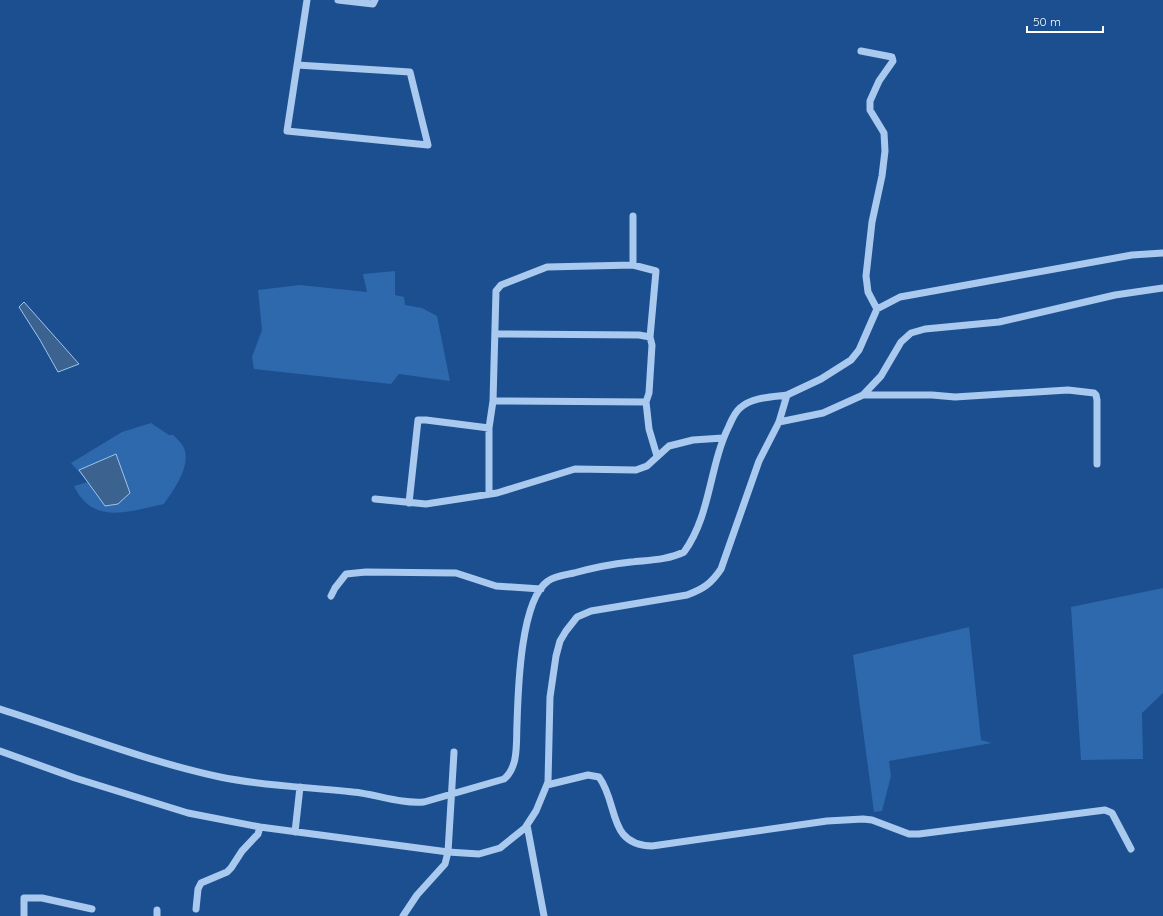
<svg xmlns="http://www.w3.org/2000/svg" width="1163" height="916" viewBox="0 0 1163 916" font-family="Quicksand,sans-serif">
<rect width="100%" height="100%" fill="#1b4f8f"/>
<path fill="#2e69ad" d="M395,271v24l9,2 1,8 17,3 15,8 13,65 -51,-7 -8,10 -137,-15 -2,-12 10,-27 -4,-40 42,-5 67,7 -4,-18z
M151,423l18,12h4c4,4 9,8 11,13 7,19 -10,41 -20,56 -34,7 -71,22 -90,-18l14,-4 -17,-19 51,-31z
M1163,588v105l-21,20 1,46 -62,1 -10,-153z
M969,627l12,113 11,3 -103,18 2,15 -9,35 -8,1 -21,-157z"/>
<path fill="#3c6290" stroke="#9cc4f0" d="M24,302l55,62 -21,8 -18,-32 -21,-33z
M116,454l14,39 -12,11 -13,2 -26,-36z"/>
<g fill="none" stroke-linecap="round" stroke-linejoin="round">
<path stroke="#a9c9ee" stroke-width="7" d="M338,0l35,4 2,-4
M861,51l31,6 1,4 -14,20 -9,20v9l14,23 1,18 -3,25 -10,46 -6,54 2,16 9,17
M297,65l113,7 18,73 -141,-14 20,-131
M633,216v49
M495,334l144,1 11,2
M863,395h69l23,2 113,-7 26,3 2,2 1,5v64
M493,401l153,1
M779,422l44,-9 40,-18 18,-19 20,-34 10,-9 14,-4 74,-7 116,-27 48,-7
M489,494v-66l4,-27 3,-110 5,-6 46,-18 86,-2 23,6 -6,66 2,8 -3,48 -3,9 3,27 8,27
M375,499l51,5 71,-11 78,-24 61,1 11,-4 22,-20 24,-6 30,-2
M409,503l9,-83h8l63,8
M331,596l4,-8 11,-14 20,-2 90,1 40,13 45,3
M0,709c73,23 145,52 220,68 43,9 89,10 133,15 23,2 47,12 71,10l80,-23c15,-12 12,-37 13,-55 1,-31 3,-124 31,-143 7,-5 17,-6 26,-8 18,-5 38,-9 57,-11 17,-2 37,-2 53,-10 27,-37 25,-86 45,-126 3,-7 6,-14 11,-18 12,-11 32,-11 47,-13
M0,751l75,27 113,35 72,14 188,25 31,2 21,-6 25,-20 11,-17 12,-29 2,-85 6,-41 4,-15 6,-10 11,-14 14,-6 96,-16c16,-6 24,-11 34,-26l38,-108 20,-39 8,-27 34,-16 30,-19 8,-10 18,-41 23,-12 232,-42 31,-2
M547,785l41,-10 11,2c20,27 8,68 53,69l175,-25 36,-2 9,1 37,14h10l186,-24 7,3 19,36
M527,825l17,91
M295,832l5,-45
M196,909l2,-20 3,-6 26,-11 4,-4 11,-17 16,-17 2,-7
M24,916v-18h18l50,11
M157,916v-6
M403,916l14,-21 28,-31 3,-12 6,-100"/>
</g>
<path d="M1027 26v6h76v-6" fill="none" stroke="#ffffff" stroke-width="2"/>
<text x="1033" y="26" font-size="12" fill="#ffffff" stroke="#1b4f8f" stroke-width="3" paint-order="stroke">50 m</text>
</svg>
